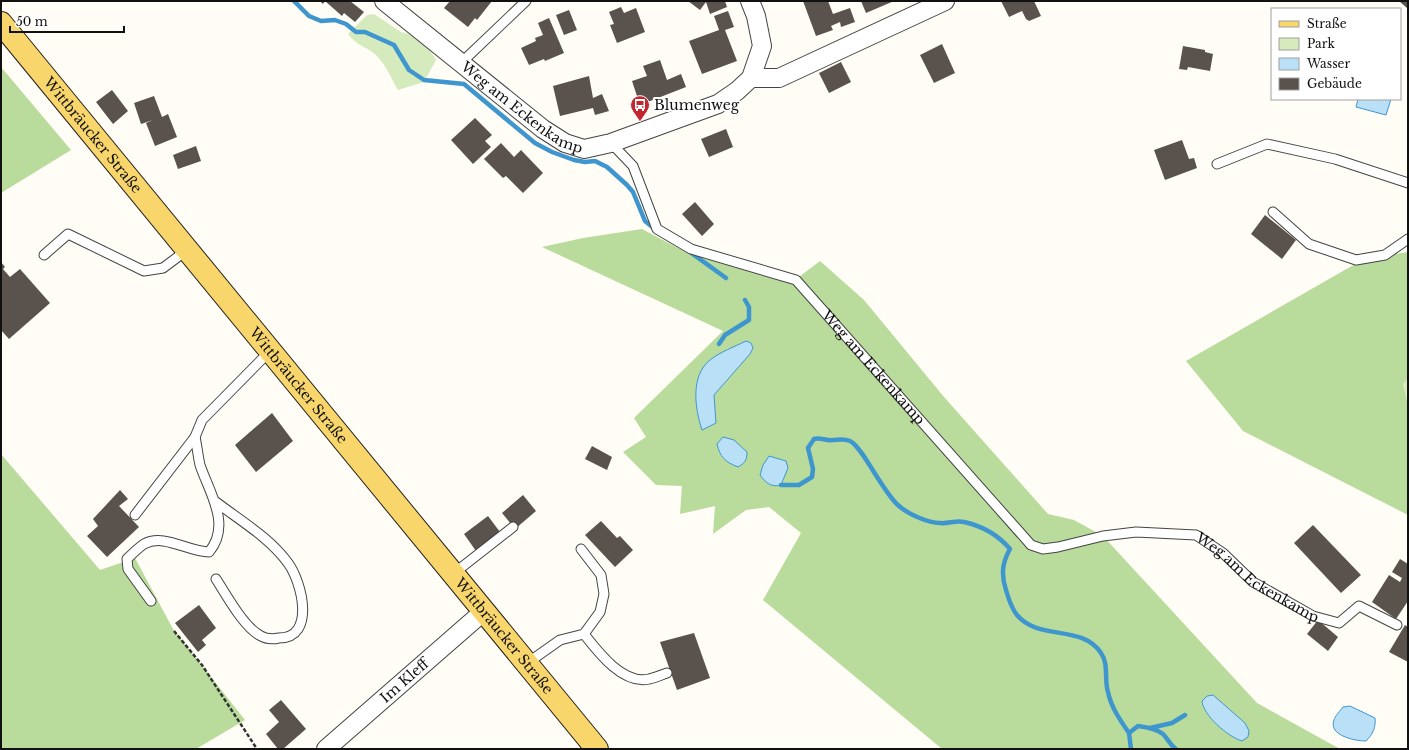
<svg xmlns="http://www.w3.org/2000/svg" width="1409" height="750" viewBox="0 0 1409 750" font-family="'Libre Baskerville',serif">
<rect width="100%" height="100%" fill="#fffdf5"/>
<path fill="#d5ebbd" d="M374,14l27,18 11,3 16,12 8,13 -12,22 -26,8c-7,-12 -12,-25 -22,-35 -10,-9 -18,-8 -28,-21l19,-19z
M1408,379v26l-5,-21z"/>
<path fill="#b9dc9c" d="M1,67l70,83 -70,43z
M642,229l51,27 102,24 25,-19 44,39 80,97 104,117 26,6 29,16 154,167 83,46h-398l-179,-149 38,-67 -32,-26 -23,3 -33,24 2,-28 -35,8 2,-28 -26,-1 -33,-33 23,-15 -12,-19 89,-87 -181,-84 41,-9z
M1408,252v127l-5,5 5,21v110l-165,-84 -57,-70 178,-102z
M1,454l99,116 35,-12 38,71 72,91 -49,29h-195z"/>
<path fill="#b9e0f7" stroke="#3f96cf" d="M1358,99h33l-5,16 -30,-8z
M746,341l5,2 2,5 -3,6 -36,41 2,28 -14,7c-7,-21 -12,-54 8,-70 10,-8 24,-13 36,-19z
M723,437l11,3 13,12c0,8 -2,11 -9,15 -13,-5 -18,-10 -21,-23z
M769,456l17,5 2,7 -7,17c-10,3 -16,-3 -21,-10l3,-10z
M1213,695l32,28 4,8 -1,6 -6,4c-14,-4 -39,-26 -40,-40l5,-5z
M1350,706l25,12c1,9 -2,16 -9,23 -10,0 -38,-5 -32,-21 1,-4 6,-9 9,-13z"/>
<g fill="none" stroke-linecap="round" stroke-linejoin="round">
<path stroke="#3f96cf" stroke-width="4.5" d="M294,1l15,15 12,5 14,-1 11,4 10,8h9l29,13 15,25 15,10 40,4 71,59 17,9 22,8 11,2 10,-1 12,6 20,18 6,7 12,29 11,9
M690,252l36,26
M719,344l6,-9 24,-15v-13l-4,-7
M781,485h18l13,-8 1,-8 -5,-21 6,-9c7,-2 11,2 18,1 6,0 11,-2 18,1 12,5 33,52 49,65 9,8 29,17 41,17 8,1 16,-3 24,-1 18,4 35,14 46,27 -8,14 -9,26 -4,41 2,7 6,19 11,25 21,26 65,9 84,38 8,11 3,27 7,39 3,15 12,28 21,41l9,-7c8,1 19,3 25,8 5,5 7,11 13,15
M1150,728l22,-5 13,-8
M1129,733l2,16"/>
</g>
<path fill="#5a524d" d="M320,1h30l14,11 -9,10 -11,-9 -2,3 -17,-15 -2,3z
M450,1h42l-15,19 -2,-2 -7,9 -24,-19z
M688,1h37l2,6 -17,7 -4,-12 -6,8z
M803,1h25l5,13 17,-6 5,14 -14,5 -1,-5 -9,4 2,4 -17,6z
M861,1h33l-28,12z
M1001,1h33l7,15 -12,5 -3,-2 -4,-8 -13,6z
M1399,1h9v6l-1,1z
M621,7l3,6 12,-5 9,24 -28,11 -7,-18 4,-1 -5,-12z
M569,10l8,20 -13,5 -8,-20z
M728,11l6,16 -9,3 12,31 -35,13 -13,-33 30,-11 -5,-14z
M549,18l15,35 -19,8 -1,-2 -15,6 -8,-17 15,-7 -1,-3 8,-3 -5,-12z
M942,44l13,29 -21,10 -14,-28z
M1183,46l22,4v2l8,2 -3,17 -22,-4 -1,3 -8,-1z
M660,60l7,20 14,-6 5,13 -46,18 -8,-24 15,-5 -4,-10z
M841,62l10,20 -22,11 -10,-20z
M589,76l4,22 9,-4 7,17 -14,4 -2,-7 -33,8 -7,-30z
M112,90l16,21 -15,13 -17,-22z
M154,96l8,21 6,-3 9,23 -22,9 -9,-23 7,-3 -12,4 -7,-21z
M475,118l17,17 -7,6 6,6 -18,17 -22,-24z
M726,129l7,18 -24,10 -8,-18z
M1182,140l7,19 5,-1 3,10 -32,12 -11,-30z
M501,143l13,14 7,-7 22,23 -20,20 -17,-17 -3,2 -19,-19z
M196,146l5,15 -23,8 -5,-14z
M695,202l19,22 -12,12 -20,-22z
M1265,215l31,25 -14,19 -31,-25z
M1,262l4,5 -2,2 7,8 10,-8 30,34 -41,36 -8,-9z
M272,413l21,28 -37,31 -21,-27z
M592,446l20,11 -5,13 -22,-11z
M120,490l8,9 -9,7 20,21 -32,30 -20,-21 11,-10 -5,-7z
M523,495l13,16 -21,18 -13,-16z
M488,516l12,16 -24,19 -12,-17z
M601,521l16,17 3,-2 13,14 -18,17 -30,-32z
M1313,525l48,50 -20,18 -47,-50z
M1400,559l8,5v37l-12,18 -24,-17 17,-27 11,7 2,-4 -10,-6z
M199,605l17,23 -14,12 4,5 -8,7 -23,-29z
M1318,620l20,17 -10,14 -21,-17z
M1405,625l3,2v35l-19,-10z
M694,633l16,45 -33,12 -17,-48z
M281,700l25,29 -23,20h-5l-12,-15 13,-12 -10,-12z"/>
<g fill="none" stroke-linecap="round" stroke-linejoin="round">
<defs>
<g id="service">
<path d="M461,63l65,-62"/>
<path id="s1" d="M611,143l22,23 24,63 34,20 105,31 235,265 12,4 15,-2 45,-11 33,-4 60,3 27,18 30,29 60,34 26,7 20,-17 38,19"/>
<path d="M1217,164l50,-20 68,15 73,24"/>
<path d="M1273,212l36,32 47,16 29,-5 23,-16"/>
<path d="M44,255l24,-21 76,37 19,-3 24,-18"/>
<path d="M135,515l60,-78 7,-17 69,-70"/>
<path d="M453,574l60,-47"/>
<path d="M216,579c10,15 28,49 45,57 5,3 13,3 18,2 37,0 23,-56 9,-75 -18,-25 -47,-42 -72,-61"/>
<path d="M151,601l-23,-32 -1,-10c5,-5 11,-11 17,-15 20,-11 44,8 65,8 23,-27 0,-60 -9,-87 -2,-9 -3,-19 -5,-28"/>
<path d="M584,634c14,18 39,51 65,45 6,-1 12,-4 18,-6"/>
<path d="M526,664l34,-24 24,-6 16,-22 4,-18 -3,-19 -20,-26"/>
</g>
<g id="minor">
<path id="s2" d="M384,1l159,128 22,14 19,6 27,-6 107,-39 19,-13 14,-13h28l166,-77"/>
<path d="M750,1l6,15 6,30 -11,32"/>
<path id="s3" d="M326,749l157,-137"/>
</g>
<g id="primary">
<path id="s4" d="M1,23l596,726"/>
</g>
</defs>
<use href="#service" stroke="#444" stroke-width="11"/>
<use href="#minor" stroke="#444" stroke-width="20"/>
<use href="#primary" stroke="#222" stroke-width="24"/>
<path stroke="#333" stroke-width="2.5" stroke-dasharray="4 2" stroke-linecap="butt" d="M174,631l28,34 55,84"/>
<use href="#service" stroke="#fff" stroke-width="9"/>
<use href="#minor" stroke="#fff" stroke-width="18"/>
<use href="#primary" stroke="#f9d66b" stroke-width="22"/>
</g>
<defs>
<symbol id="bus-pin" viewBox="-11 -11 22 30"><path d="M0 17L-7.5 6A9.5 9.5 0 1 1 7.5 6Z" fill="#c4262e" stroke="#fff"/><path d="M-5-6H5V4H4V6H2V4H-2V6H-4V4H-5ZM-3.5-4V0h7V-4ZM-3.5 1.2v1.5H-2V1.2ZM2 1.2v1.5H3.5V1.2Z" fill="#fff"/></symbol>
</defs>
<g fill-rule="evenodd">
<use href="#bus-pin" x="629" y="94" width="22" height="30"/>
</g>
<g text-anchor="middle" stroke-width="4" stroke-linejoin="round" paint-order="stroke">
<g font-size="14" fill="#111" stroke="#fff">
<text dy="5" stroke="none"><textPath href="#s2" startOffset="175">Weg am Eckenkamp</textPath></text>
<text dy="5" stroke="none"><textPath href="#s4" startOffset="145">Wittbräucker Straße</textPath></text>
<text dy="5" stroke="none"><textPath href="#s1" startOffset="365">Weg am Eckenkamp</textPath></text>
<text dy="5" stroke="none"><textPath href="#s4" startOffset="469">Wittbräucker Straße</textPath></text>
<text dy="5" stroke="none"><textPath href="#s1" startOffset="845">Weg am Eckenkamp</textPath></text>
<text dy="5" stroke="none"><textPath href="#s4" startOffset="793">Wittbräucker Straße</textPath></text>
<text dy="5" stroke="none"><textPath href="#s3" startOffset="104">Im Kleff</textPath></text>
</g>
<g font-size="14" fill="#111" stroke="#fff" text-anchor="start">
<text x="654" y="110">Blumenweg</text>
</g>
</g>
<rect width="1409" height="750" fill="none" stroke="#111111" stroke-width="4"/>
<rect x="1271" y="8" width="130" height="92" fill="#ffffff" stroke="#a0a0a0"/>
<rect x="1279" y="21" width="20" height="6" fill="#f9d66b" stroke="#a0a0a0"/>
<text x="1307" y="28" font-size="12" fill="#111111">Straße</text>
<rect x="1279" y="38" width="20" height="12" fill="#d5ebbd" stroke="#a0a0a0"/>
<text x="1307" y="48" font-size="12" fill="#111111">Park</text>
<rect x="1279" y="58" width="20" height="12" fill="#b9e0f7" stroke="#a0a0a0"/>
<text x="1307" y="68" font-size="12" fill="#111111">Wasser</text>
<rect x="1279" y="78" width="20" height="12" fill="#5a524d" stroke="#a0a0a0"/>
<text x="1307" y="88" font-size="12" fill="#111111">Gebäude</text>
<path d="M10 26v6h114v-6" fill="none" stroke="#111111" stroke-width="2"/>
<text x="16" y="26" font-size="12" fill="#111111" stroke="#ffffff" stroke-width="3" paint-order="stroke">50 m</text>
</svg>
